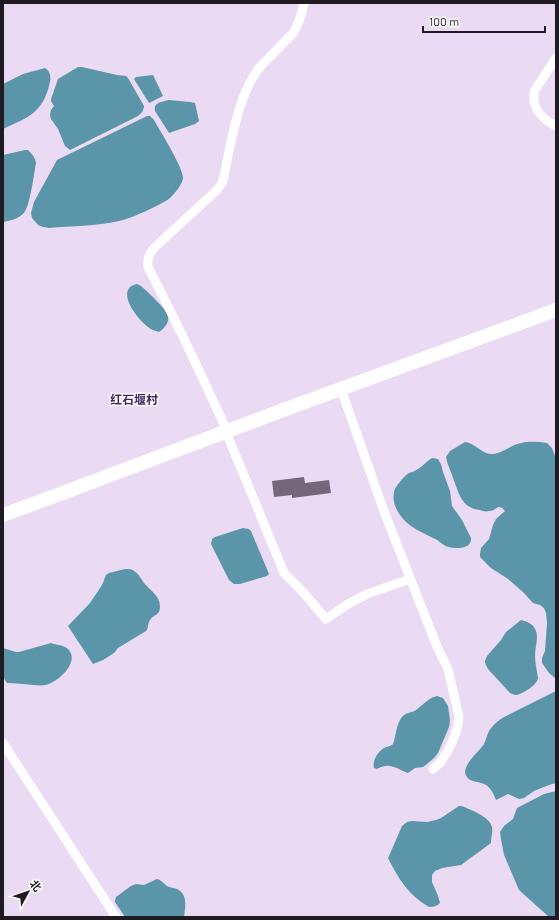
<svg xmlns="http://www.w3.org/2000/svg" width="559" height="920" viewBox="0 0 559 920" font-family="Barlow,'Noto Sans SC',sans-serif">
<rect width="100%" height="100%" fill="#eadaf3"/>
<path fill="#5a95aa" d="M78,67h4l35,8 9,1 2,2 16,28c0,5 -4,9 -8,11l-66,33 -5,-4 -7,-17 -7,-10 -1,-4 1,-5 3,-4 -3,-5v-2l7,-20z
M45,68c5,3 6,8 5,14 -7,31 -21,35 -47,47v-45l20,-10z
M153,75l10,21 -14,7 -15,-24 2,-2z
M169,100l21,2 5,1 4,18 -4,3 -26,9 -14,-22c-2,-9 7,-9 14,-11z
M147,116h3l4,4c6,11 29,47 29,58 -1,7 -8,15 -13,20 -9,7 -40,21 -51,23 -23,5 -47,5 -70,7l-6,-1 -5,-2 -6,-7 -1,-5 3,-11 23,-42z
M25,150h3c4,4 7,7 8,13 -2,10 -6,45 -13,51 -6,5 -13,7 -20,8v-67z
M137,284l4,2c7,6 24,22 27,29 2,7 -4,14 -9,17 -2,-1 -5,-1 -6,-2 -12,-5 -41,-41 -16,-46z
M465,442c10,1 16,11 25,12 11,1 21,-10 32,-11 8,-2 17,-1 25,0l5,5 4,11v220l-7,-6 -7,-10v-5l3,-7 2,-28 -1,-10 -2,-5 -4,-3 -7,-2 -10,-11 -15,-13 -17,-11 -11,-11v-3l1,-6 8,-9 4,-14 3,-6 9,-8c-7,-9 -8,0 -16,0 -3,1 -7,0 -9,-1 -19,-2 -21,-17 -27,-32 -2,-7 -6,-14 -7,-21l4,-6z
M432,458l6,1 3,5 2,8 7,19 2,15 10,14 9,18c1,11 -14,11 -22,9 -6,-1 -10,-7 -16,-9 -7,-4 -15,-7 -22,-12 -10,-7 -20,-21 -17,-34 1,-5 10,-16 15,-19 3,-1 6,-2 9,-4 5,-3 9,-8 14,-11z
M243,528l6,1 2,2 18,43 -2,2 -27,8h-6l-5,-4 -18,-36 1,-5 3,-2z
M125,569c4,0 7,0 9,2 5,3 7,8 10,12 6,7 16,13 16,23 0,10 -6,8 -10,14 -3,4 -1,8 -4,11l-28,17 -4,5 -11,7 -10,4 -25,-38 22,-23 12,-18 4,-10 3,-2z
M521,620c4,1 7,2 11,5 9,8 3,20 3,31 0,7 2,15 3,22 -1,7 -14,15 -21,17 -3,0 -4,-1 -7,-2l-22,-24 -3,-6v-2l2,-5 14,-16 5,-8z
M51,643c5,2 13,2 17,6 13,13 -11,34 -23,36 -4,1 -8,0 -12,0 -9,-1 -17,-2 -26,-2l-4,-6v-29l13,4h3z
M556,691v92l-7,2 -15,6 -10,7 -5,1 -11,-5 -12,6c-2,-5 -5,-12 -10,-15 -6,-4 -15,-2 -19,-8 -8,-10 12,-25 17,-33 3,-6 3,-12 8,-17 3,-4 7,-7 12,-10z
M437,696l6,2 5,8 2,14 -1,7 -11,26 -4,5 -7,6 -4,3 -8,1 -7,5c-13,-5 -18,-11 -31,-4l-3,-1c-2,-8 4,-16 10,-20 3,-2 6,-1 9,-4 3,-8 3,-17 7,-24 5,-9 10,-6 16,-10 7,-5 12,-12 21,-14z
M556,791v126h-7l-30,-27 -15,-35 -3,-16 -1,-7 4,-6 9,-7 4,-11 27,-14z
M459,806h2c9,3 29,11 31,21 1,5 -1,11 -1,16l-30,22 -19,3 -7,3 -3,4v7l6,14 2,7c-3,3 -7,4 -11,4 -20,-11 -31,-29 -41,-49l1,-2 13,-30 5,-4 5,-1 15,1 9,-2 5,-2z
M157,879c4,1 6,4 10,7 4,2 9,2 12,4 9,7 6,18 5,27h-59l-10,-15v-2l1,-3 15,-11 5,-2 8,1z"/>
<path fill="#74667b" d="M304,477l1,6 24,-3 2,13 -39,5v-3l-18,2 -2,-16z"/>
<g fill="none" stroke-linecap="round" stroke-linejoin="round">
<path stroke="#fff" stroke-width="9" d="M556,58l-21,32c-5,17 7,29 21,36
M341,389l44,125 53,135 10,20 11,48c-1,14 -9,31 -17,43 -2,4 -6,6 -9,9
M227,431c-25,-55 -51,-110 -79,-164 -1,-8 1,-13 7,-20l62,-57 5,-7c3,-9 4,-18 6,-27 6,-29 13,-64 31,-88l34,-35c6,-9 9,-20 11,-30
M226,432l29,70 29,71 18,18 24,28 22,-15 19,-10 43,-15
M3,743l113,174"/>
<path stroke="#fff" stroke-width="14" d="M3,515l57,-21 226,-85 270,-99"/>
</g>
<g text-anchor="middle" stroke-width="3" stroke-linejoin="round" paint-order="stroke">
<g font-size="12" font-weight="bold" fill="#432862" stroke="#fff">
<text x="134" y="404">红石堰村</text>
</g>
</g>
<rect width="559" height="920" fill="none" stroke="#201b23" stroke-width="8"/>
<g transform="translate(28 892) rotate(50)" stroke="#ffffff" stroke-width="3" paint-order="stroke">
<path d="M0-3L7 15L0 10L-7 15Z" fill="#201b23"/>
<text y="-6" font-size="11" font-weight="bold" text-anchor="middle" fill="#201b23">北</text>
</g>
<path d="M423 26v6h122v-6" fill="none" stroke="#201b23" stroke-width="2"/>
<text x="429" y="26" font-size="12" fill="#201b23" stroke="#ffffff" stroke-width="3" paint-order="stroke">100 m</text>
</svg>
